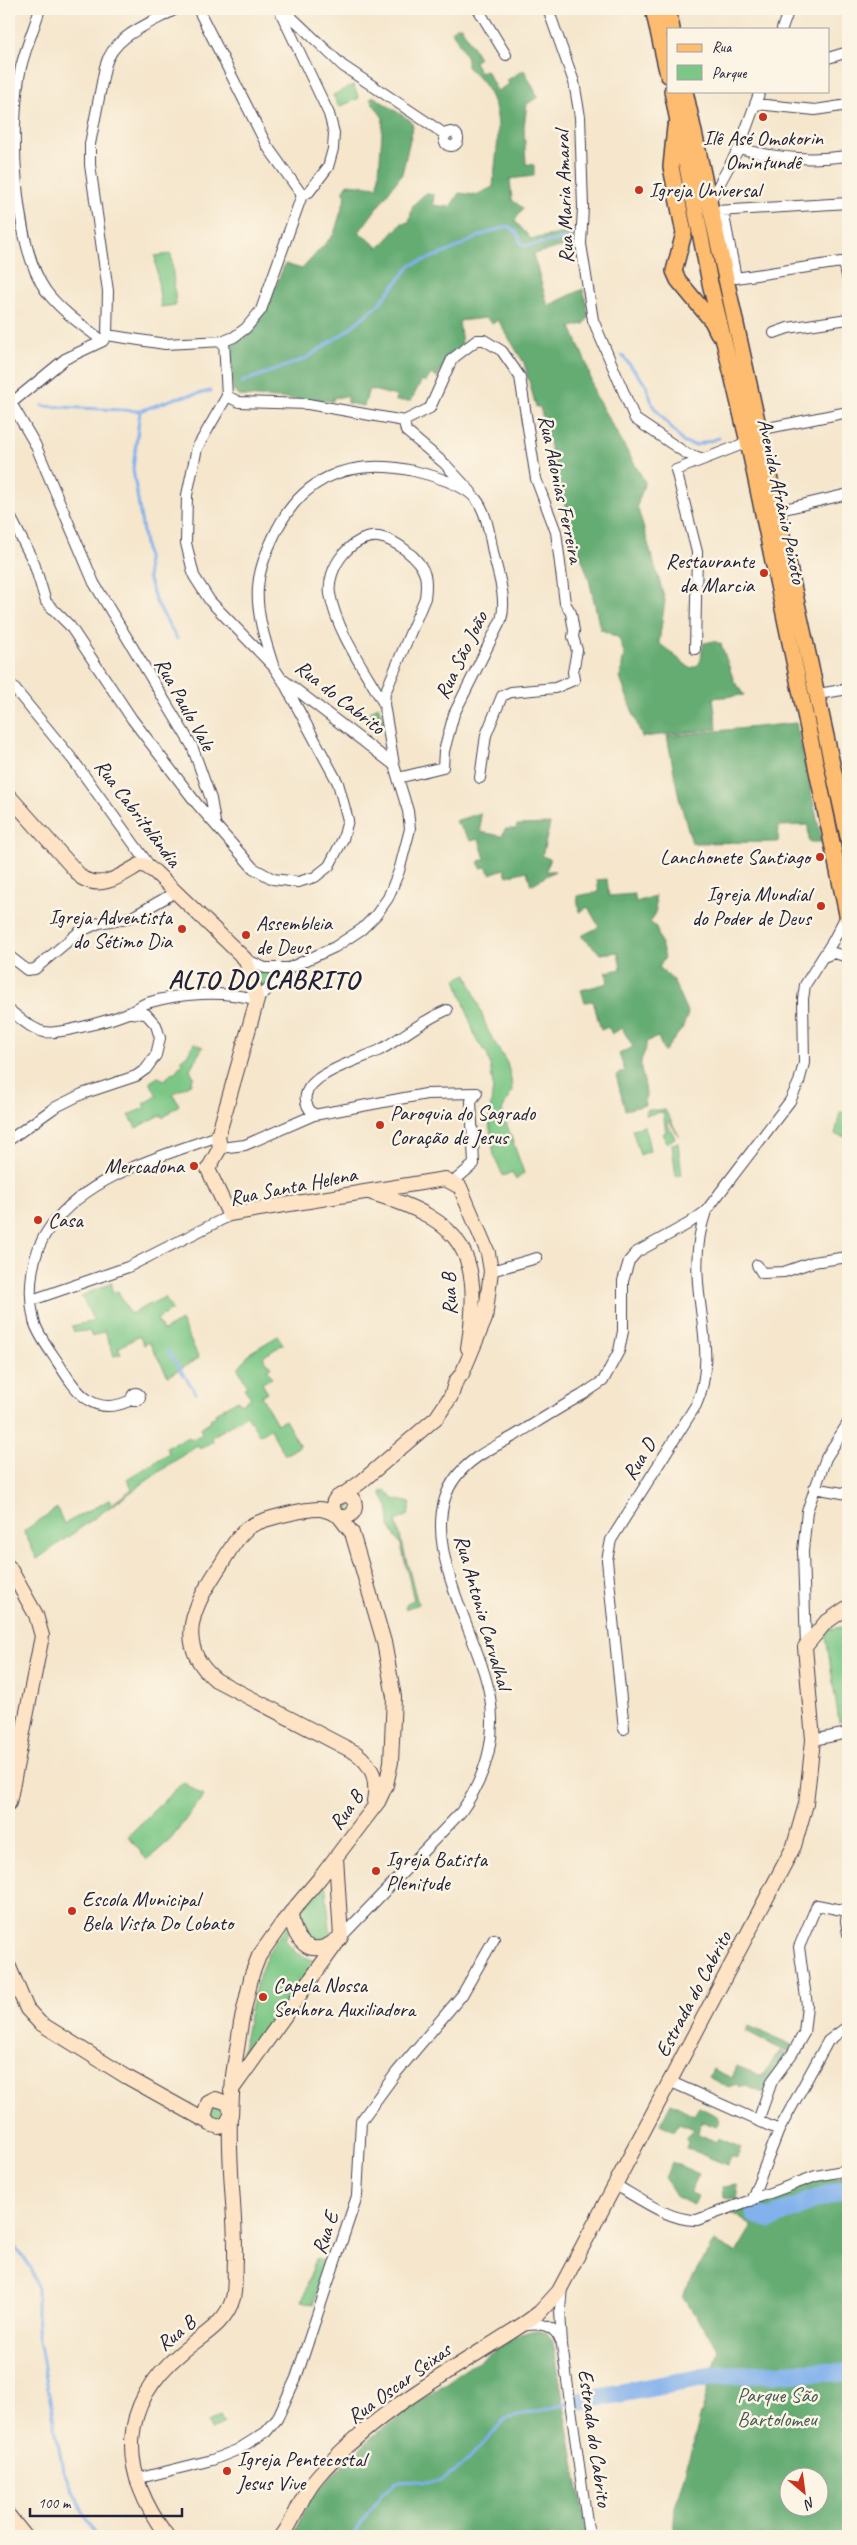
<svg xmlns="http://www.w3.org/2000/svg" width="857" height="2545" viewBox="0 0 857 2545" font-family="Caveat,sans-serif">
<rect width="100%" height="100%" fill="#fcf5e5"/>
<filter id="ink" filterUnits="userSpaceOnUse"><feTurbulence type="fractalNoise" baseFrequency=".02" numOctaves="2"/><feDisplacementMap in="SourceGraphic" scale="10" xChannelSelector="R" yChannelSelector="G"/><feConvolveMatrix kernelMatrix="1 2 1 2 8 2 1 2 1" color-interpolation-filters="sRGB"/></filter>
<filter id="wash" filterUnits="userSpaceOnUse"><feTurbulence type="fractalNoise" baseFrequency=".0096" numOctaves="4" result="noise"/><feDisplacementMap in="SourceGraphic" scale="20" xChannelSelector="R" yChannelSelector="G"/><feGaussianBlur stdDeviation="1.12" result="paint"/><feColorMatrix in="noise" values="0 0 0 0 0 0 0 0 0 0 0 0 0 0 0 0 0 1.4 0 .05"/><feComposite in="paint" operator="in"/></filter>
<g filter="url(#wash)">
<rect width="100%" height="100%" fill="#f5e6cc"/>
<path fill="#7cc786" stroke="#4f7460" d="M353,85l6,13 -20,9 -6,-12z
M171,254l5,51 -15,2 -6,-51z
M378,706l8,22 -8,4 -10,-18z
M255,969l15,4h8l-20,20z
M467,974l21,57 19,32 4,16 1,12 -10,20 22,62 -8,7 -4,-8 -9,4 -9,-21 -5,-33 4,-36 -3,-23 -3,-9 -11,-15 -20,-60z
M194,1043l9,4 -13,22 4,9 -3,2 1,3 -19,11 6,11 -16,13 -2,-3 -25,13 -7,-13 17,-8 -2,-3 13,-8 -7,-14 8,-5 7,3 7,-8 2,1 9,-10 -2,-2 3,-5 2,1z
M646,1110h19l14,26 -10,-15 -2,2 8,15 -8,5 -5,-9 4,-2 -3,-20 -17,3z
M840,1112l8,1 -1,24 -12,-2z
M645,1126l5,25 -10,4 -8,-26z
M678,1143l4,32 -6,1 -4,-32z
M112,1283v10l6,-2 12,23 35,-17 7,13 -15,9 6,12 18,-10 18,37 -31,18 -19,-34 -5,3 -5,-9 -21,12 3,6 -7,2 -9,-25 -13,6 -3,-6 -15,1 -2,-6 22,-5 -13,-25z
M278,1336l5,8 -20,13 8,10 -4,2 5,9 -10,5 5,9 -6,4 16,28 8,-4 15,26 -15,9 -15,-26 -11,6 -12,-20 -35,22 1,4 -13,8 -3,-4 -160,114 -13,-28 33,-23 7,16 45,-24 3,4 20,-15 -5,-9 42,-27 -3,-6 23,-10 2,3 11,-6 -2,-6 11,-7 -1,-2 6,-3 -1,-3 23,-13 3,4 10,-6 -7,-10 3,-2 -9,-18 13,-16z
M386,1491l8,8 17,4 -3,12 -12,6 22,83 -13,5 2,-6 7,-3 -13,-55 -12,-19 1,-14 -9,-20z
M337 1506a7 7 0 1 1 14 0a7 7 0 1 1-14 0Z
M848,1626v94l-9,2 -14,-92z
M183,1782l20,14 -32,43 -24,21 -19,-24z
M325,1882l6,54 -7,5 -9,1 -21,-16 -10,13 12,14 19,8 -75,108c7,-44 12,-86 33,-125z
M214,2106h7l4,7 -3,7h-8l-4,-8z
M316,2258l12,4 -15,42 -11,-3z
M220,2416l4,7 -13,7 -3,-8z"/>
<path fill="#65ac73" stroke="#446757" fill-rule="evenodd" d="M461,26l18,32 -5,4 6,10 6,-2 11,21 12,-7 -2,-4 17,-10 14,27 -11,7 -3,23 2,37 8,1v11l-24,3 2,21 11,8 -8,13 16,18 40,-7 2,12 -40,10 15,52 35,-17 6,27 -5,8 -13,3 16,38 8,30 50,87 -8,24 28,94 -6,43 31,25c16,-3 9,-14 14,-25l10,-2 7,3 13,37 10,14 -31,3 4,31 -75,8 -22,-59 4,-25 -5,-15 -19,-9 -11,-50 -19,-53 -30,-119h-4l-12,-44 -26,-43 -6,4 -6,-6 -27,3 3,23 -17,18 -8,16 -6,-4 -5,8 -4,-2 -11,21h-15v-5l-27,-7 -5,17 -17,-3v-7l-14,2v3l-95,-5 -5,-6 -2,-44c30,-15 41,-52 54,-82l17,5 32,-35 12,-39 -3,-3 5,-8 30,3 5,-69 -13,-19 3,-3 38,25 2,6 -11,47 -43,58 20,16 23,-25 7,-1 4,-17 13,-12 8,2 -1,10 17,2 9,-14 17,2 17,-8c4,-50 17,-84 -26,-120v-9l-15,-27 4,-4z
M796,723l26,119h-13l-1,-17 -29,1 -1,16 -86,1 -13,-45 -12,-62z
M480,813l1,19 21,4 3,-7h11l1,-4 33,-1 -8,32 8,3 -4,12h9l-24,14 -4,-14 -20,5 -3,-7 -14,5 -4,-7 -5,1 -3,-6 7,-3 -6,-20 -8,2 -16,-20z
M607,879l2,17 25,-2 2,8 19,-6 1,17 -6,9 6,5 9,30 -6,11 14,12 15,34 -6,15 -18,23 -6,-15 -12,5c1,8 -3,12 -5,19 -2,12 8,25 4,44l-20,5 -9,-35 9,-4 -6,-17 14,-7 -11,-19 -10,6 -4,-7 -7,3 -8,-29 -8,1 -4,-12 27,-7 -2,-11 15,-3 -3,-17 -17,2 -20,-18 18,-9 -11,-20 -9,5 -2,-16 22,-4 -2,-12z
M749,2026l43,19 -4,8 -42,-22z
M780,2051l8,5 -22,38 -23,-9 -4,2 -2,-3 -9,3 -19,-10 4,-8 19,9 5,-12 25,10z
M671,2103l23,12 5,-8 18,9 2,5 -3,6 -15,-6 -2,13 17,8 2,-4 23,9 -4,11 -6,-2 -4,9 -41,-17 2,-6 -3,-3 9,-10 -15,-6 -5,8 -14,-7z
M672,2162l27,12 -9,19 7,3 -4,9 -16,-8 -12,-19z
M848,2175v361h-175l2,-29 44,-157 -37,-54 32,-55 22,12 16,-27 -20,-13 84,-32zM790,2478h30v30h-30z
M736,2185l2,14 -14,-2 -1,-10z
M535,2330l12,3 6,9 34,194h-295l20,-40 62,-61 83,-60 59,-39z"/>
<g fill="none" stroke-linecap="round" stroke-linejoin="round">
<path stroke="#82b1ec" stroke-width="3" d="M622,355l24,30 7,21 31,37 12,2 23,-7
M242,382l63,-23 39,-26 35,-29 32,-39 36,-13 37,-18 24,-8 9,6 4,11 4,3 50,-9
M42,406l98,5 36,-13 35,-7
M140,411l-7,58 14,88 1,20 8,25 21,37
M167,1350l29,43
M9,2239l22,29 6,18v43l26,141 32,66
M352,2536l30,-42 14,-12 46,-2 13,-8 11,-10 39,-43 78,-19"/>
<path stroke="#82b1ec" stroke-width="19" d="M755,2214l16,5 36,-17 41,-14
M583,2400l129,-24 100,-4 36,1"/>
</g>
</g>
<g filter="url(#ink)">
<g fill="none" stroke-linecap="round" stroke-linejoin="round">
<defs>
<path id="street" d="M40,9c-6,19 -14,38 -19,58 -12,55 -8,177 25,224 15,20 37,35 57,50
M198,9l69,137 35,49
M283,9l60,57 103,69
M478,9l28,46
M548,9l26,73 6,35 3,90 -2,37 12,76 42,99 52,35 17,5
M782,29l7,-20
M828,58l20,-6
M756,104l59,6 33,-5
M444 139a7 7 0 1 1 14 0a7 7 0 1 1-14 0Z
M739,148c37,11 71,13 109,8
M709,203l30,-55 21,-57
M717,211l131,-8
M723,211l13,67 105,-16 3,1 4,17
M774,333l14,-5 60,-9
M107,335l1,-44 -18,-126v-21l15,-77c8,-32 45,-43 71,-58
M224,341l3,55 -30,52 -10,47 -1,48 8,33 16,25 63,65 8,12 113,87 14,46 2,18 -11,42 -11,27 -12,17 -14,14 -27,18 -46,21h-24l-20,-9
M227,396l12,6 69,2 96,17 26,-13 22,-49 25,-19h7l18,11 18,26 16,102 20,53 9,71 6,10 3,18 -1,6 4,13 -4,22 1,8 -19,8 -44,4 -9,4 -16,39 -6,43
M15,400l50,-41 38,-18 4,-6 58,9 59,-3 10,-4 12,-9 15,-18 41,-115 7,-3 19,-25 5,-18 1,-16 -5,-19 -50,-105
M14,408l21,36 59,139 98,163 19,53 4,23
M404,421l2,10 39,33 26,28
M758,430l90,-18
M776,511l72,-17
M9,514l25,49 12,39 24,24 62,93 65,85 56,64 20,11 25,3 17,-5 14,-11 14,-27 5,-19 -10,-37 -55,-102
M695,649l2,-97 -21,-82 72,-28
M273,665c-8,-25 -17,-52 -15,-78 1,-17 7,-32 14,-47 27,-62 76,-83 142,-69 18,4 51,14 62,28 12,15 14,40 18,58 5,19 13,44 7,63l-47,94 -10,37 -1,16 -45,11
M9,682l64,78 79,109
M818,694l30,-5
M384,704c-19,-34 -47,-71 -54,-110 -4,-25 21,-60 49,-57 17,3 41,21 46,38 2,8 1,15 0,23l-40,95 -1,11 10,61
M9,956l18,14 8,-1 44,-37 20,-9 33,-6 42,-24
M823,957l11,-4 14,4
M9,1010c11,8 22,19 35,22 15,3 71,-13 86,-20 6,-2 10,-7 17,-9 33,-10 76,-13 110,-3l32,-32
M314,1115c-34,-35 45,-54 66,-65 23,-13 43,-30 67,-40
M9,1140l45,-32 28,-14 54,-18 10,-7 10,-14 4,-17 -4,-13 -10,-11 -16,-1
M220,1148l25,-3 69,-30 112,-21 51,-1 -6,8 3,63 -21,18
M757,1265l5,8 22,-1 29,-10 35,-5
M491,1271l46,-13
M32,1300l96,-33 103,-52
M132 1397a4 4 0 1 1 8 0a4 4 0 1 1-8 0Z
M133,1399c-40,21 -57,-8 -76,-38 -8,-12 -19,-26 -23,-40 -7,-31 -3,-68 16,-94 39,-52 109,-70 168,-91
M814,1488l34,6
M806,1647l-3,-95 4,-41 19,-53 22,-35
M624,1729l-17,-169 4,-20 85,-135c18,-38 5,-82 2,-122 -2,-25 0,-49 8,-72
M813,1740l35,-7
M848,1908l-2,13 2,13
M341,1937l120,-125c24,-34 36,-73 29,-115 -10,-63 -79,-161 -34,-220 15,-20 37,-29 58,-41 23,-14 45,-28 68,-41l21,-14 16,-30 4,-20v-50l6,-20 8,-9 51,-28 18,-13 84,-110 9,-19 5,-19 -1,-64 2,-14 28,-44 15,-29
M669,2081l110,49
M758,2121l14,-40 20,-27 12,-21 3,-28 -8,-58 18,-42 30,6
M614,2184c25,14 55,37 83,36l119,-44 32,-6
M751,2201l28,-71 49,-89 20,-15
M562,2286l-2,24 2,35 27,191
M522,2326c18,-3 32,-3 39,16
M136,2479l76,-19 25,-10 29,-18 11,-13 19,-41 61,-182 4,-75 35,-48 66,-78 32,-56"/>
<path id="secondary" d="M9,796l73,82c21,12 39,-3 57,-13h5l11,7 90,87 7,19 5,22 -39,136 2,12 -12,21 21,45 216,-35 15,8 28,66 3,18 -6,48 -23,55 -6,7 -5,15 -14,21 -76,65 -21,15
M372,1193c92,28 111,60 96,155
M333 1506a11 11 0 1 1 22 0a11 11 0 1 1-22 0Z
M337,1515c-5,-2 -12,-6 -18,-6 -15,0 -58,10 -70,18 -11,8 -20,24 -27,36 -26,39 -51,80 -6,117l140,73c17,13 22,27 18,48
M9,1567l27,48 6,21 -33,167
M291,1912c2,27 18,49 45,28
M9,1967l18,42 13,14 87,54 79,44
M231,2091l110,-154 -5,-80
M231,2110l-4,-7 -11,-4 -8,4 -4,14 6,7 9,3 8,-4 4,-8 2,-40 8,-52 11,-49 7,-18 24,-34 37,-44 58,-76 8,-17 5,-23 3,-65 -10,-55 -32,-109 -14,-18
M9,2516l16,20
M167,2536c-48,-65 -50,-130 15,-184 19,-16 44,-28 51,-54 3,-12 1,-26 2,-38 1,-47 -7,-94 -5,-141
M282,2536c14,-18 19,-41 35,-59 58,-67 138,-108 211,-156l12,-9 19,-21 235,-445 12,-42 7,-64 -8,-93 20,-24 23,-16"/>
<path id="primary" d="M653,9l15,66
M668,9l4,20
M672,91l38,192 38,159 100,477
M685,91l163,746
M675,127l-4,40 13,66 -10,38 4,9 34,41 6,12"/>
</defs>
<use href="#street" stroke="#423f51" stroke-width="12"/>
<use href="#secondary" stroke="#423f51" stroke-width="16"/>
<use href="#primary" stroke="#423f51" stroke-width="18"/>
<use href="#street" stroke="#fff" stroke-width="10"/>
<use href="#secondary" stroke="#fee4c5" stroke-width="14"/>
<use href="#primary" stroke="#fdbc6f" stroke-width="15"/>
</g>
</g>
<g fill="#c8321e" stroke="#fcf5e5" stroke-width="2">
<circle cx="763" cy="117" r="5"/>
<circle cx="639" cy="190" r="5"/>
<circle cx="764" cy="573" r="5"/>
<circle cx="820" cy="857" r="5"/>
<circle cx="821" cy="906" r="5"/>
<circle cx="182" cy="929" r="5"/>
<circle cx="246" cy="935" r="5"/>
<circle cx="380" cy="1125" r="5"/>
<circle cx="194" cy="1166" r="5"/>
<circle cx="38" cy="1220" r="5"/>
<circle cx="376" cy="1871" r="5"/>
<circle cx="72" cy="1911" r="5"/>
<circle cx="263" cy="1997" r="5"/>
<circle cx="227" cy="2471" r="5"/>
</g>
<g text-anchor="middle" stroke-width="5" stroke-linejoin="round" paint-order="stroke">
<g font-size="21" fill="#22223b" stroke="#fcf5e5" text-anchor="start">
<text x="763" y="145" text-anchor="middle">Ilê Asé Omokorin<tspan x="763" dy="24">Omintundê</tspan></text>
<text x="649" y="197">Igreja Universal</text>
<text x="754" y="568" text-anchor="end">Restaurante<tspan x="754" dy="24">da Marcia</tspan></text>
<text x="810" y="864" text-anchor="end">Lanchonete Santiago</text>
<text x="811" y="901" text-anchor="end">Igreja Mundial<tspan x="811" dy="24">do Poder de Deus</tspan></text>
<text x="172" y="924" text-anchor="end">Igreja Adventista<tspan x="172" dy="24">do Sétimo Dia</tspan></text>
<text x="256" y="930">Assembleia<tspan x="256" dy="24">de Deus</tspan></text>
<text x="390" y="1120">Paroquia do Sagrado<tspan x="390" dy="24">Coração de Jesus</tspan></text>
<text x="184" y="1173" text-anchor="end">Mercadona</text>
<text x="48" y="1227">Casa</text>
<text x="386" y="1866">Igreja Batista<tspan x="386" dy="24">Plenitude</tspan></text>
<text x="82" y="1906">Escola Municipal<tspan x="82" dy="24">Bela Vista Do Lobato</tspan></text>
<text x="273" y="1992">Capela Nossa<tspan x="273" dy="24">Senhora Auxiliadora</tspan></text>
<text x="237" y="2466">Igreja Pentecostal<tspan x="237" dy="24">Jesus Vive</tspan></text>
</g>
<g font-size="21" fill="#22223b" stroke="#fcf5e5">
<text transform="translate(564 197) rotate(-92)" y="7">Rua Maria Amaral</text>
<text transform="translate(561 489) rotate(78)" y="7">Rua Adonias Ferreira</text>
<text transform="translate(782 501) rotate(78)" y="7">Avenida Afrânio Peixoto</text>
<text transform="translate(461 655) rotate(-64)" y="7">Rua São João</text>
<text transform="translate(340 697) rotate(38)" y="7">Rua do Cabrito</text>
<text transform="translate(185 704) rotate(61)" y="7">Rua Paulo Vale</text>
<text transform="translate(138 813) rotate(53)" y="7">Rua Cabritolândia</text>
<text transform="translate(293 1186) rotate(-11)" y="7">Rua Santa Helena</text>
<text transform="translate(449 1294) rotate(-92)" y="7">Rua B</text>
<text transform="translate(639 1459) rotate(-58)" y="7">Rua D</text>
<text transform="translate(483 1612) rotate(74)" y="7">Rua Antonio Carvalhal</text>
<text transform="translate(346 1810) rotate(-54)" y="7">Rua B</text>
<text transform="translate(693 1994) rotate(-62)" y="7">Estrada do Cabrito</text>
<text transform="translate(325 2233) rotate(-71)" y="7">Rua E</text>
<text transform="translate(176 2333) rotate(-39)" y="7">Rua B</text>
<text transform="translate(399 2383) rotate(-36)" y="7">Rua Oscar Seixas</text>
<text transform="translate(595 2438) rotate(82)" y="7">Estrada do Cabrito</text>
</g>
<g font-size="21" fill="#425c55" stroke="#fcf5e5">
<text x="777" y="2402">Parque São<tspan x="777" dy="24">Bartolomeu</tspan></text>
</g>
<g font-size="26" font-weight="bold" letter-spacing="1" fill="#22223b" stroke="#fcf5e5">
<text x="264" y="988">ALTO DO CABRITO</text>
</g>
</g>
<rect width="857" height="2545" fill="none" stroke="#fcf5e5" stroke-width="30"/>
<rect x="667" y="28" width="162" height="65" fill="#fcf5e5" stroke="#a5a1a1"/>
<rect x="677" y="44" width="25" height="8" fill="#fdbc6f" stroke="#a5a1a1"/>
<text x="712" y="52" font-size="15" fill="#22223b">Rua</text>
<rect x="677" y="65" width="25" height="15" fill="#7cc786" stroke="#a5a1a1"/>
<text x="712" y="78" font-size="15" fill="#22223b">Parque</text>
<g transform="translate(804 2492) rotate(151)"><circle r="24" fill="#fcf5e5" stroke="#a5a1a1"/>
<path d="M0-4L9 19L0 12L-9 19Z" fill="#c8321e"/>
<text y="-8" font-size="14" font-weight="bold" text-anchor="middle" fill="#22223b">N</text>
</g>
<path d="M30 2508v8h152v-8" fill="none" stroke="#22223b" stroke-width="2.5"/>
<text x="38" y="2508" font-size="15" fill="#22223b" stroke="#fcf5e5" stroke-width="4" paint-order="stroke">100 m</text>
</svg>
